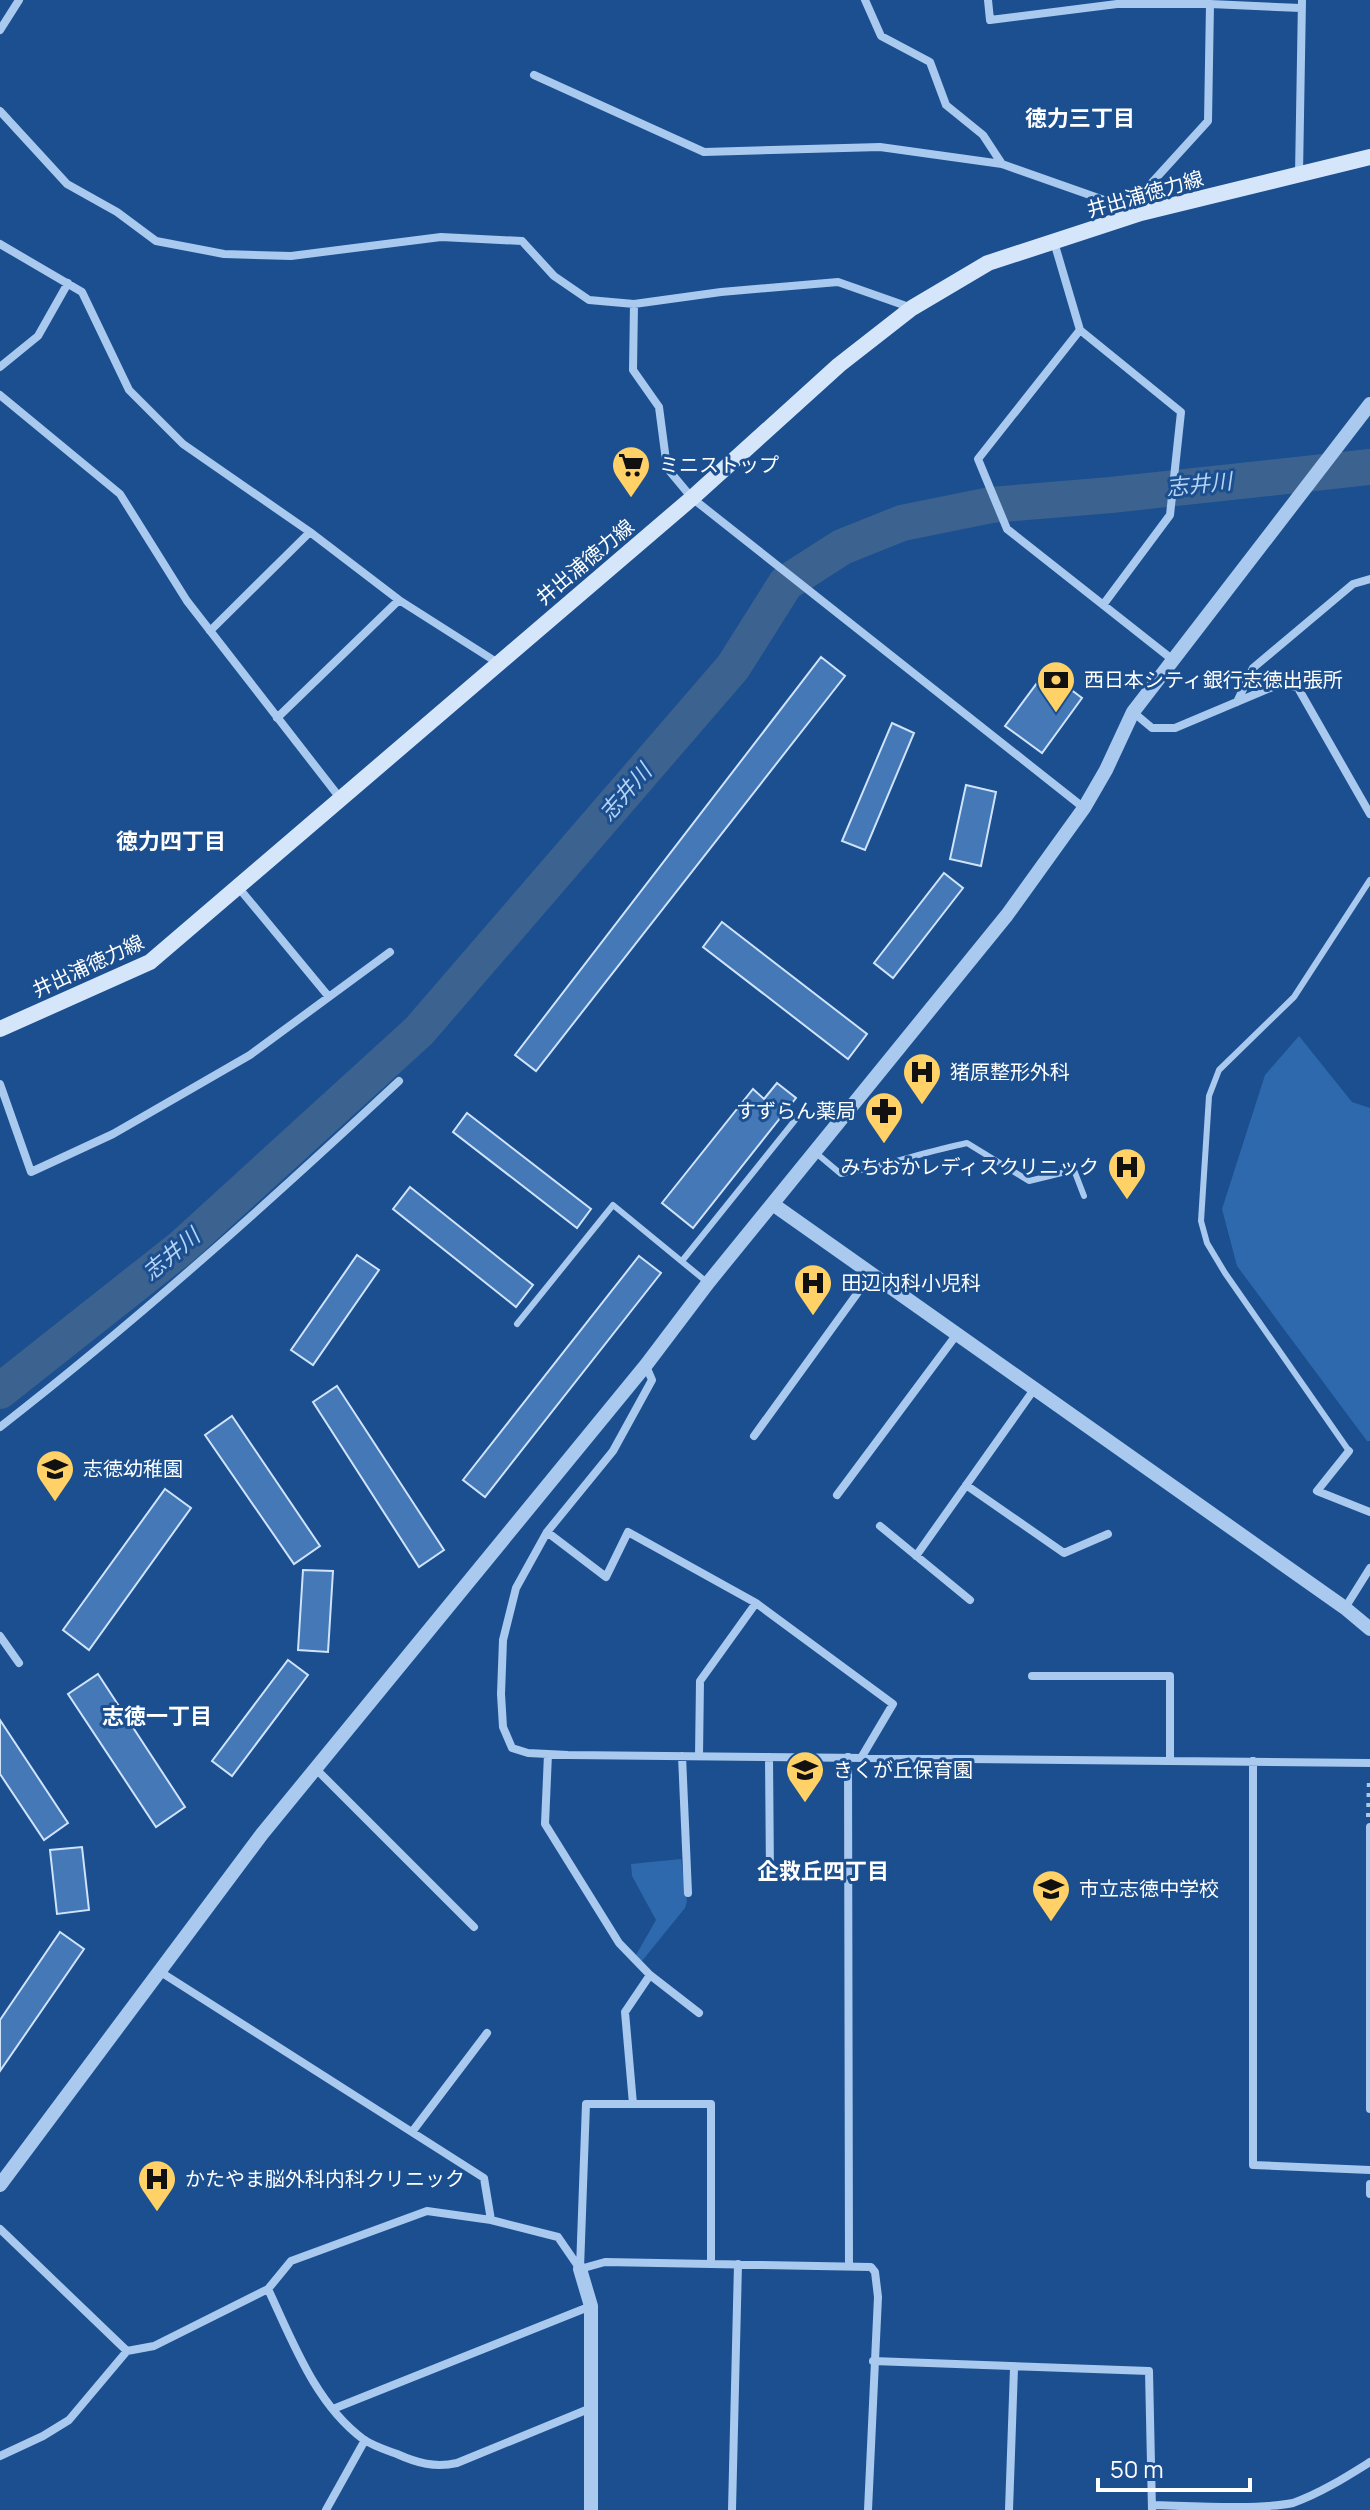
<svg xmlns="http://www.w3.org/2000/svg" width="1370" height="2510" viewBox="0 0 1370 2510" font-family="Manrope,'Noto Sans JP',sans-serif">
<rect width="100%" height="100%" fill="#1b4f8f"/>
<path fill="#2e69ad" d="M1299,1036l53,66 18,6v333h-3l-130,-175 -15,-57 43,-134z
M681,1859l6,42 -2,7 -43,53 -6,-6 20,-35 -24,-44 -1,-12z"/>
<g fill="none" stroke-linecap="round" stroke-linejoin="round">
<path stroke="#3c6290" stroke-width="36" d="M0,1391l182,-144 237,-216 314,-364 53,-84 56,-36 60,-24 89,-18 120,-10 259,-28"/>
</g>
<path fill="#4478b7" stroke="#cfe3fa" stroke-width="2" d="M821,657l24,19 -309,395 -21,-16z
M1046,671l36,27 -40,55 -37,-27z
M892,723l22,10 -49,117 -23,-9z
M966,785l30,7 -15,74 -31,-7z
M944,873l19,15 -70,90 -19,-15z
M722,922l145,112 -19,25 -145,-112z
M777,1083l19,15 -103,130 -31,-25 91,-114 11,10z
M467,1113l124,96 -14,19 -124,-96z
M410,1187l123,98 -17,22 -123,-98z
M357,1255l22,15 -66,95 -22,-15z
M639,1256l22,17 -176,224 -22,-17z
M337,1386l107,164 -25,17 -106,-165z
M232,1416l88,130 -26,18 -89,-129z
M165,1489l26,19 -102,142 -26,-20z
M303,1570l30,1 -5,81 -30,-2z
M288,1660l20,15 -76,101 -20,-15z
M98,1674l87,133 -29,20 -88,-133z
M0,1720l68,103 -24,17 -44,-66z
M82,1847l7,63 -32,4 -7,-64z
M60,1932l24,17 -84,122v-51z"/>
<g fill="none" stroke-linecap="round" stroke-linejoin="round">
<path stroke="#a9c9ee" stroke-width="4" stroke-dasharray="4 6" stroke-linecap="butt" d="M1368,1817l1,-40"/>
<path stroke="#a9c9ee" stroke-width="6" d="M816,1153l25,21c43,-8 83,-22 126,-31l62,38 45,-11 10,26
M682,1261l122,-152
M517,1324l96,-119 95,78
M1349,1451l-124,-178 -18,-30 -6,-22 8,-125 10,-26 75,-73 76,-117"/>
<path stroke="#a9c9ee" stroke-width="8" d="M865,0l16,36 49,26 16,43 37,30 19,29
M988,0l2,20 127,-16h93l91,4
M0,30l19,-30
M534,75l170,77 176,-5 122,17 139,49 6,-25 61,-67 2,-117
M0,111l67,73 50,28 39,29 68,13 67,2 150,-19 81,4 32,35 35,24 45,4 87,-12 117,-10 74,26
M1299,174l3,-174
M1054,242l26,88 -102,129 29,70 166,131
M0,244l82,48 47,98 54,54 127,88 89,68 99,63
M634,304l-1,66 26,37 8,61 25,30 392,310
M1080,330l101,82 -11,103 -67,90
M0,367l38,-31 30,-53
M0,395l120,99 67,107 153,197
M210,631l100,-99
M1237,702l16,-34 100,-84 17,-5
M1133,712l19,16h23l107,-45 16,5 72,126
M277,718l122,-118
M238,887l91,110
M0,1084l31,88 82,-38 137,-79 140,-103
M646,1366l6,14 -39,71 -66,81 -31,56 -13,52 -2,54 2,33 9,21 16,5 40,2 802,8
M0,1427c139,-108 270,-226 399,-346
M754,1436l118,-163
M1349,1451l-32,40 53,21
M966,1485l98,68 44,-19
M837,1495l120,-161
M880,1526l90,74
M547,1532l59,45 22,-45 128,71
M916,1556l119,-168
M1345,1608l25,-40
M0,1636l19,27
M1032,1676h138v85
M548,1754l-3,70 74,119 31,32 49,38
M682,1756l6,137
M699,1756l1,-75 56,-78 137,101 -32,54
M769,1757l1,117
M848,1757l1,509
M1253,1761v404l117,5
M315,1768l159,159
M1370,1827v282
M159,1971l325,207 7,42
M633,2104l-8,-92 25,-37
M412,2132l75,-99
M1370,2184v10
M0,2229l127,122
M580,2268l6,-164h125v160
M580,2269l25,-7 266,5 4,5 3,25 -10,213
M268,2289c25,53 47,114 95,150 10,7 23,11 34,15 20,9 38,14 60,9l134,-55
M873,2361l276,10 3,139
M333,2409l258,-103
M0,2456l43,-20 26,-16 58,-69 27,-5 114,-57 23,-28 136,-50 64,9 67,17 22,32
M1152,2505c40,1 105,5 141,-2 28,-10 53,-26 77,-41
M326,2510l39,-70
M732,2510l6,-246
M1009,2510l5,-142"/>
<path stroke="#a9c9ee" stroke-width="14" d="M774,1205l571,403 25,21
M0,2185l262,-351 384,-469 62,-82 299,-368 77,-107 22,-38 27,-58 237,-308
M580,2269l11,37v204"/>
<path stroke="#d6e6fa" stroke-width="16" d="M0,1029l150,-67 542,-464 147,-133 73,-57 76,-45 153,-50 229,-56"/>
</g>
<defs>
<symbol id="supermarket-pin" viewBox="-11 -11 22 30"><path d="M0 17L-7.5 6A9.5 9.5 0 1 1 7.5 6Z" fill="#ffd166" stroke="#1b4f8f"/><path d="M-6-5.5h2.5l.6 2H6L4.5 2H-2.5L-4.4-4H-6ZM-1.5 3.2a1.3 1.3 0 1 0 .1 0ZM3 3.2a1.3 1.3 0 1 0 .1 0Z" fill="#111"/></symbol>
<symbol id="bank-pin" viewBox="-11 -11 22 30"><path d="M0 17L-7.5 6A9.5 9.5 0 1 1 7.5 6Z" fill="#ffd166" stroke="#1b4f8f"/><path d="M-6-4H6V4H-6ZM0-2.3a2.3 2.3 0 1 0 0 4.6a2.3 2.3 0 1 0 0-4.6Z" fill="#111"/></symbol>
<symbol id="hospital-pin" viewBox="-11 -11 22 30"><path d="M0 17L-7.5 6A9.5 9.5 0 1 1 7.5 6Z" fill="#ffd166" stroke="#1b4f8f"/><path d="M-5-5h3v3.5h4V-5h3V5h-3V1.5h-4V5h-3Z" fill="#111"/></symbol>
<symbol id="pharmacy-pin" viewBox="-11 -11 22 30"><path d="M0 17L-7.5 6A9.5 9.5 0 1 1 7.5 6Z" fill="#ffd166" stroke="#1b4f8f"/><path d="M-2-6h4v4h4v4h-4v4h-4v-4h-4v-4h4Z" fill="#111"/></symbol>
<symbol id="school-pin" viewBox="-11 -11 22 30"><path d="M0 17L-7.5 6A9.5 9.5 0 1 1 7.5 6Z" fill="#ffd166" stroke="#1b4f8f"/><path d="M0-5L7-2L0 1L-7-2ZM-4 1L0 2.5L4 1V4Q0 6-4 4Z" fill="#111"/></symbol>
</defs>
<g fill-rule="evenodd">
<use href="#supermarket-pin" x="609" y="443" width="44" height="60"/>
<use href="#bank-pin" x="1034" y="658" width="44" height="60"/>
<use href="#hospital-pin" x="900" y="1050" width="44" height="60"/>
<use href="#pharmacy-pin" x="862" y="1089" width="44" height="60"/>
<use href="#hospital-pin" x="1105" y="1145" width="44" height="60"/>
<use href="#hospital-pin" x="791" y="1261" width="44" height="60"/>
<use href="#school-pin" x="33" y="1447" width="44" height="60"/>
<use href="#school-pin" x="783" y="1748" width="44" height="60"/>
<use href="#school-pin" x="1029" y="1867" width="44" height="60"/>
<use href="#hospital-pin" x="135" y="2157" width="44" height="60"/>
</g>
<g text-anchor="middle" stroke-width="6" stroke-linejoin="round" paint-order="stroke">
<g font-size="20" fill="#fff" stroke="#1b4f8f">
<text transform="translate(1145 194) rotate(-16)" y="7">井出浦徳力線</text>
<text transform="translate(585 562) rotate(-40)" y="7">井出浦徳力線</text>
<text transform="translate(88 966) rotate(-25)" y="7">井出浦徳力線</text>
</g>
<g font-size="20" fill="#fff" stroke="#1b4f8f" text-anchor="start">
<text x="659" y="472">ミニストップ</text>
<text x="1084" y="687">西日本シティ銀行志徳出張所</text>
<text x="950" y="1079">猪原整形外科</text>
<text x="856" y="1118" text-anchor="end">すずらん薬局</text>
<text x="1099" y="1174" text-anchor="end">みちおかレディスクリニック</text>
<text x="841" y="1290">田辺内科小児科</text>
<text x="83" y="1476">志徳幼稚園</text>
<text x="833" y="1777">きくが丘保育園</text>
<text x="1079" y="1896">市立志徳中学校</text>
<text x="185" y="2186">かたやま脳外科内科クリニック</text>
</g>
<g font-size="22" font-weight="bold" fill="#fff" stroke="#1b4f8f">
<text x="1080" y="126">徳力三丁目</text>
<text x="171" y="849">徳力四丁目</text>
<text x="157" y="1724">志徳一丁目</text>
<text x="823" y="1879">企救丘四丁目</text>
</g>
<g font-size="22" font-style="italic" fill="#b5d3f5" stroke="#1b4f8f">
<text transform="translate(1199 484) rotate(-6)" y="8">志井川</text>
<text transform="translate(625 792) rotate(-49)" y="8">志井川</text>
<text transform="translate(171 1254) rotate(-40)" y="8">志井川</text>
</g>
</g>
<path d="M1098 2478v12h152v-12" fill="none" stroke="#ffffff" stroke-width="4"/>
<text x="1110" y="2478" font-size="24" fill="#ffffff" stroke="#1b4f8f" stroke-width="6" paint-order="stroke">50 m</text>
</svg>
